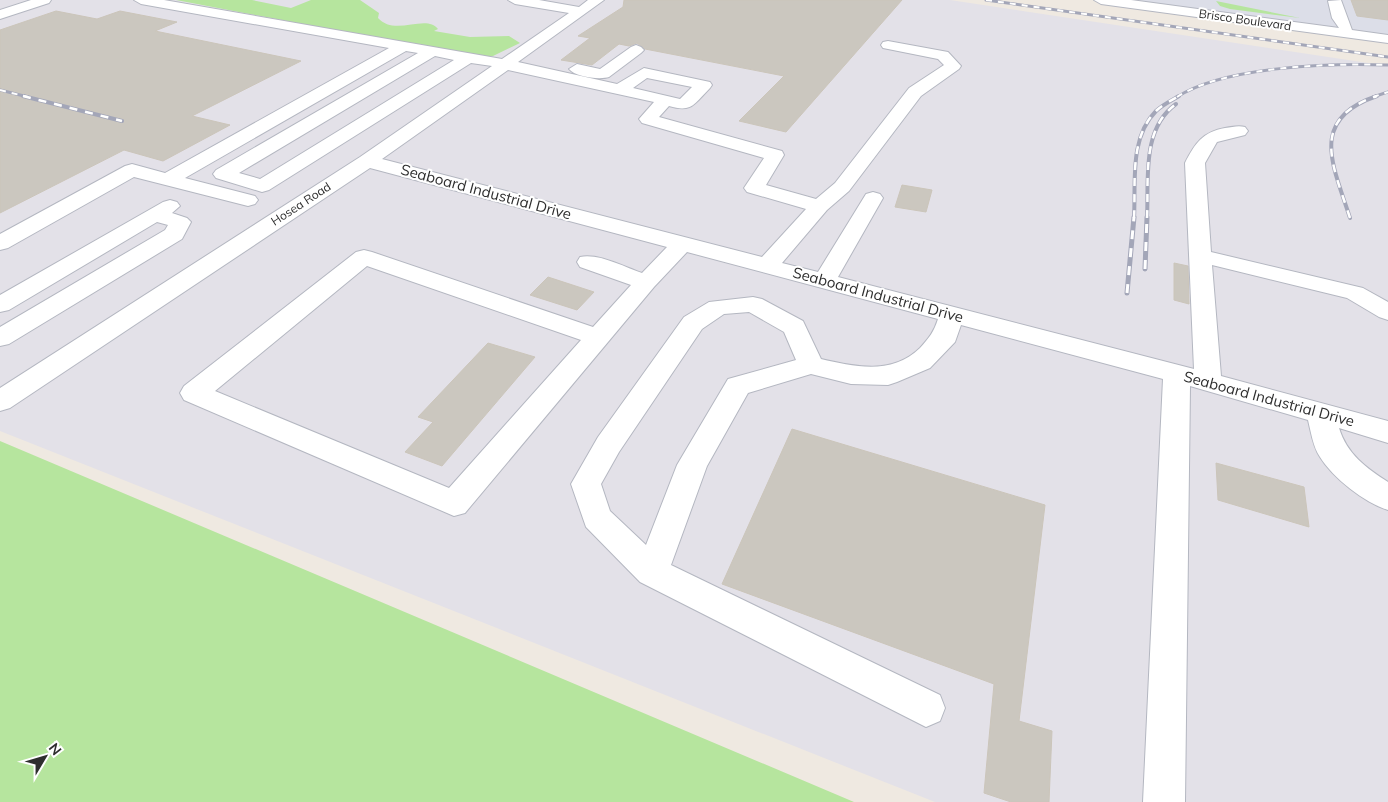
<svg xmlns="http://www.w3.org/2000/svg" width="1388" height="802" viewBox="0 0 1388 802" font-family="Mulish,sans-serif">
<rect width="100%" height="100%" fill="#efe9e1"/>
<path fill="#e3e1e8" d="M0,0h950l438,66v736h-453l-935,-371z"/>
<path fill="#dcdee8" d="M1123,0h265v36z"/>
<path fill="#b6e59e" d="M176,0h76l39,8 20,-8h49l19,13 -1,5c17,19 48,-5 60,11l-4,2 36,6 39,-1 11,7 -27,13 -17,1z
M1216,1l84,17 -70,-9 -10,-3z
M0,441l854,361h-854z"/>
<path fill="#cbc7bf" stroke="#cbc5ba" d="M624,0h278l-116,132 -47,-11 45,-45 -139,-27 -8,-6 -8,3 -10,-2 -27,21 -31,-5 29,-22 -12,-2 45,-29z
M1351,0h37v20l-31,-4z
M56,11l41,8 23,-8 57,11 -22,9 146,30 -109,55 38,9 -67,36 -39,-11 -124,63v-183z
M902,185l30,5 -6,22 -31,-5z
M1174,263l14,3 1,38 -15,-4z
M548,277l46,15 -17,18 -47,-15z
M488,343l47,14 -93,109 -37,-14 28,-30 -15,-5z
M792,429l253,76 -26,216 33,10 -3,71h-38l-27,-9 10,-109 -272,-100z
M1216,463l88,24 5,40 -91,-27z"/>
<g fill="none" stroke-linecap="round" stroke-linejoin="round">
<defs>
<path id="minor" d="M31,0h20l-2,3 -49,16v-9z
M134,0h30l338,59 67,-46 -54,-9 -7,-4h31l40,7 9,-7h16l-86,62 99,22 27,-16 66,14 2,3 -2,3c-16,16 -18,25 -41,18l-10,11 123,34 2,4 -18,30 50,14 19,-16 74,-95 35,-23 -6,-6 -55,-11 -2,-3 2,-3 5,-1 60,11 13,14 -2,3 -38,27 -72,95 -22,19 -45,53 36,9 48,-78 7,-2 7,2 3,4 -45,79 356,92 -9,-206c10,-20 18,-31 40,-35 8,-1 13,-3 20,-1l3,4 -3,4 -28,7 -12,21 6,89 152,36 25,14v18l-9,-3 -32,-19 -135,-33 9,111 167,45v22l-49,-15c8,26 27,40 49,54v28c-23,-7 -55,-32 -68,-53 -7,-10 -9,-25 -12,-37l-118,-34 -5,416h-42l20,-423 -202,-54 -6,17 -25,26 -33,14 -9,3 -37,-1 -40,-10 -63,19 -41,73 -36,99 269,130 5,13 -5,13 -14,6 -286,-145 -54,-55 -15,-43 27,-47 86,-120 25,-15 44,-5 9,2 41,22 18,38c34,8 72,16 99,-11 9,-10 14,-16 18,-29l-251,-67 -33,35 -189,226 -11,3 -270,-116 -4,-7 4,-7 172,-134 8,-2 8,2 221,75 38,-42 -51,-18 -3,-5 3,-5c19,-4 44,10 62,16l25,-26 -297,-79 -360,240 -10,3v-23l360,-231 132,-91 -21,-3 -202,127 -7,2 -46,-14 -3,-4 3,-4 202,-117 -12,-2 -221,127 70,18 3,4 -3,4 -7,2 -114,-29 -126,71 -8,2v-16l125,-68 7,-2 33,9 224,-125 -248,-44zM435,56l19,4 -194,119 -21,-6zM508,70l146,32 -15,17 3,4 122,35 -20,30 3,4 59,17 -44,48 -380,-98zM647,78l45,9 -12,12 -47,-11zM367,266l214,74 -132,148 -234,-97zM749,312l35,20 12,28 -68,19 -51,86 -31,80 -36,-34 -9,-27 18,-32 83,-123 22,-15z
M1094,0h37l208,28 -7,-10 -4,-17 13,-1 11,30 36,5v8l-287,-39z
M636,45l5,2 3,3 -3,3 -32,24c-9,3 -34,0 -40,-8l8,-5 23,5 31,-22z
M170,200l7,2 3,4 -8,7 15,5 4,4 -9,17 -173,105 -9,2v-19l165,-97 3,-5 -11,-3 -148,88 -9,2v-17l163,-93z"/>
</defs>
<use href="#minor" stroke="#b4b7c1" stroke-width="2"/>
<use href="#minor" fill="#fff" fill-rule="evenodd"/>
<defs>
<path id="rail-far2" d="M986,0l402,57
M0,90l28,7
M1177,97c48,-31 155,-34 211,-32
M1373,97l15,-5"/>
<path id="rail-far1" d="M23,96l99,25
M1134,218c2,-35 -5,-80 22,-107 6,-6 16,-11 23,-15
M1147,218c2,-38 -6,-89 29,-114
M1350,218c-17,-53 -42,-99 27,-122"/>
<path id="rail" d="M1145,269l2,-52
M1127,293l7,-76"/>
</defs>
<use href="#rail-far2" stroke="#a3a6b8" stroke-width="3"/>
<use href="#rail-far1" stroke="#a3a6b8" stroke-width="4"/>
<use href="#rail" stroke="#a3a6b8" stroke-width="5"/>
<use href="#rail-far2" stroke="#fff" stroke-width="2" stroke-dasharray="6" stroke-linecap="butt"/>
<use href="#rail-far1" stroke="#fff" stroke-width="2.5" stroke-dasharray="8" stroke-linecap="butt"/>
<use href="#rail" stroke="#fff" stroke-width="3" stroke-dasharray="9" stroke-linecap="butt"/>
</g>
<g text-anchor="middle" stroke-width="4" stroke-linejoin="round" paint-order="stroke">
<g font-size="12" fill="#2e2e2e" stroke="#fff">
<text transform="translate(1245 20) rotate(8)" y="4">Brisco Boulevard</text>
<text transform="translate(301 204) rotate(-33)" y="4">Hosea Road</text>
</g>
<g font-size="15" fill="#2e2e2e" stroke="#fff">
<text transform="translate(486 192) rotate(15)" y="5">Seaboard Industrial Drive</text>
<text transform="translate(878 295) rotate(15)" y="5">Seaboard Industrial Drive</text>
<text transform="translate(1269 399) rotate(15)" y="5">Seaboard Industrial Drive</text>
</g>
</g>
<g transform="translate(45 757) rotate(52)" stroke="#ffffff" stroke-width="4" paint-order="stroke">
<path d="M0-4L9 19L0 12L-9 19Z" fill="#2e2e2e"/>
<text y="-8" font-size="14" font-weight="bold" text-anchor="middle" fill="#2e2e2e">N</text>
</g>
</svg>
